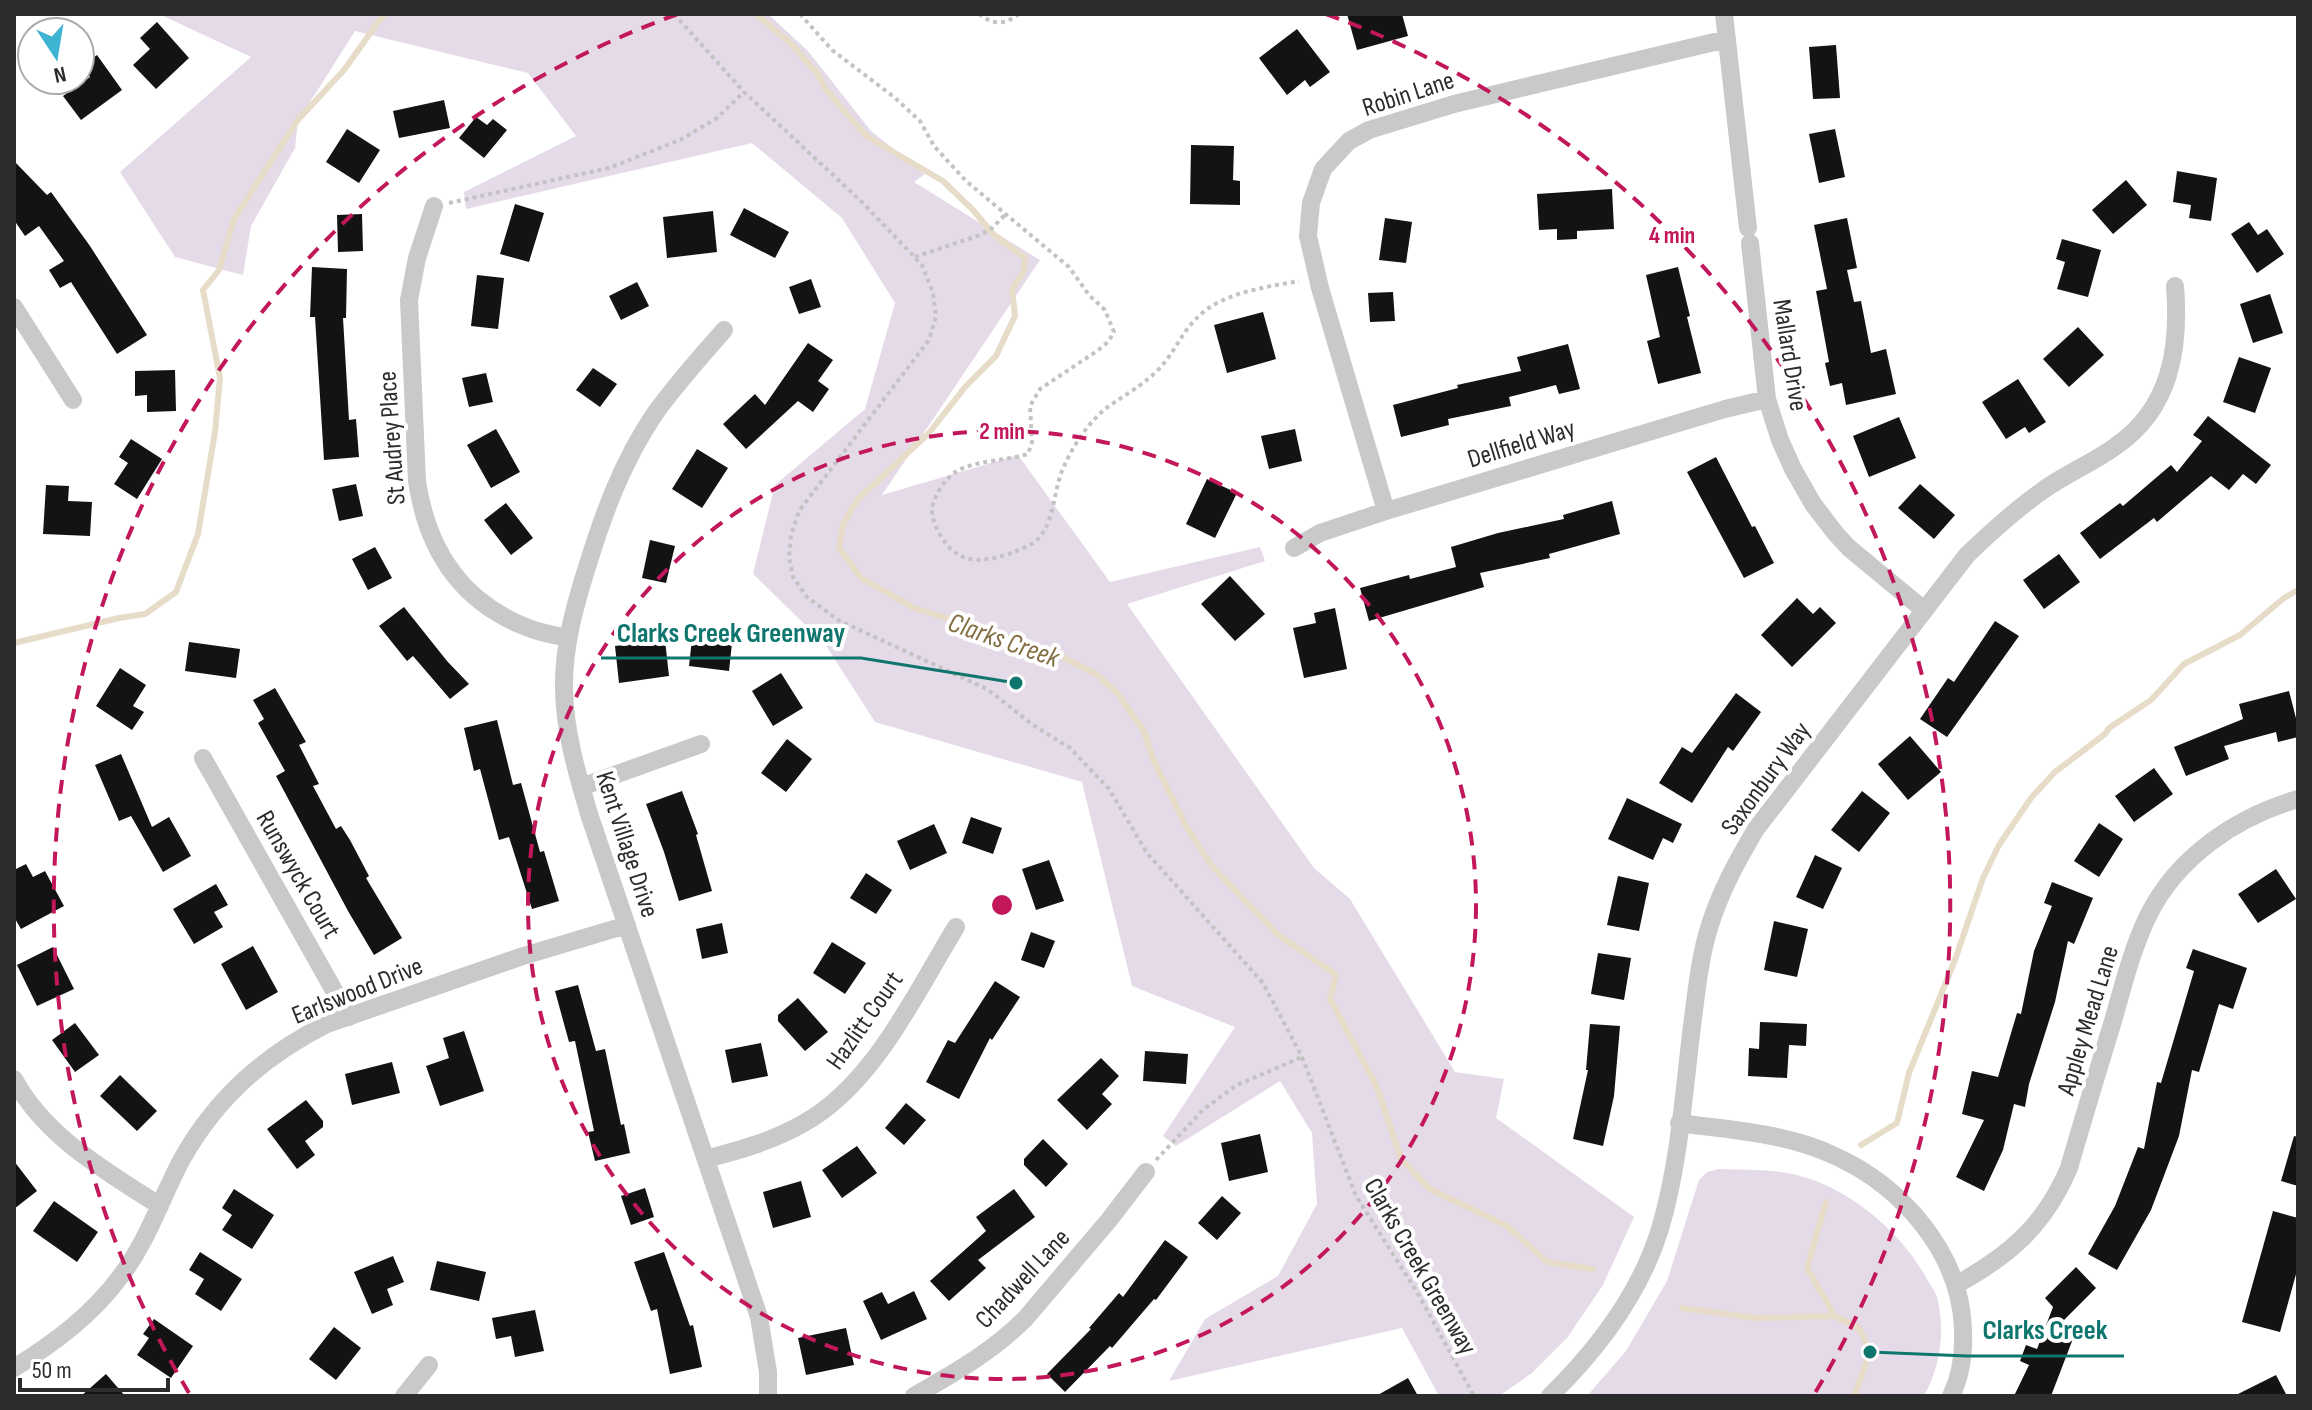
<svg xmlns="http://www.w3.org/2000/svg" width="2312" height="1410" viewBox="0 0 2312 1410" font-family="'Sofia Sans Condensed',sans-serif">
<rect width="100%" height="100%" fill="#fff"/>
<path fill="#e5dae8" d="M159,14h609l40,37 63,80 54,43 -11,8 126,78 -158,235 136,-40 92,127 150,-35 5,14 -138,43 187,264 36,31 105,173 49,7 -8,39 138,99 -31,68 -36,53 -35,35 -33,23h-60l-37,-68 -233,53 36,-62 73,-43 39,-72 -5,-71 -32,-52 -104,65 -13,-10 72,-109 -103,-41 -50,-204 -207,-60 -50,-78 -72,-70 22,-89 90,-76 30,-106 -53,-85 -90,-75 -286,66 -2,-17 112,-56 -48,-63 -173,-42 -57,90 -3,27 -44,78 -8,49 -68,-18 -55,-85 131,-115z
M1718,1169c24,1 56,0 79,6 53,13 105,58 130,104 4,7 10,15 11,22 7,33 2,66 -14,95h-337l39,-45 41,-70 32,-101 8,-8z"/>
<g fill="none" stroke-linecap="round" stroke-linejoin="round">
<path stroke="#e6dcc8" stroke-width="6" d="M756,14l33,28 28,31 10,18 39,45 77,45 30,29 21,25 31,23 -1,13 -12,18 3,27 -19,40 -30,30 -37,47 -72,67 -14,24 -4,24 22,30 53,30 79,24 68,24 36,19 20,18 27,38 9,28 33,67 25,39 66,69 59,41 -6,24 47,88 24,72 29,30 77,37 40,36 46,7
M14,643l105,-25 26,-4 31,-22 22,-58 17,-102 5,-54 -17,-88 16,-20 15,-51 63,-98 47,-51 40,-56
M1861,1145l36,-22 12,-50 46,-113 28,-82 16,-33 32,-47 24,-26 50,-38 4,-6 42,-28 33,-36 56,-29 44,-37 14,-8
M1826,1202l-19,66 28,48
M1682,1308l73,10 80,-2 24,12 11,24 -16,44"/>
</g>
<path fill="#131313" d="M1347,14h55l6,22 -51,14z
M157,22l32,36 -33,31 -23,-24 17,-16 -10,-11z
M1297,29l33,43 -20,15 -5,-7 -18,15 -28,-37z
M1836,45l4,53 -27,1 -4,-52z
M97,55l25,35 -41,30 -18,-24 27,-19 -8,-11z
M444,100l6,28 -51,10 -6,-27z
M476,117l11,8 6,-6 14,11 -23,28 -25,-20z
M347,129l33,21 -21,33 -33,-21z
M1835,129l10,48 -26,6 -10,-49z
M1191,145l43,1 -1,34 7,1v24l-50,-1z
M14,161l33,34 4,-3 39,54 57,89 -30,19 -46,-72 -11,6 -11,-18 15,-9 -25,-35 -14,10 -11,-16z
M2177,171l40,7 -6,43 -22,-3 2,-13 -18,-3z
M2126,180l21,25 -34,29 -21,-24z
M1612,189l2,40 -37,2v8l-20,1v-11l-18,1 -2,-36z
M515,204l29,9 -15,49 -29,-8z
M744,208l45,24 -14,26 -45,-23z
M713,211l4,41 -50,6 -4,-41z
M362,214l1,37 -25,1 -1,-37z
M1385,218l27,4 -6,41 -27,-3z
M1847,218l10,50 -10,2 7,32 7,-1 10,52 15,-4 10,45 -50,11 -4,-22 -12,3 -5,-23 4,-1 -13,-71 11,-2 -13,-64z
M2249,222l9,13 9,-6 17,25 -27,19 -26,-39z
M2062,239l39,11 -13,47 -31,-8 8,-27 -9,-3z
M312,267l35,2 -1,49h-3l6,102 7,-1 3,38 -35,3 -9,-143h-5z
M1678,267l12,49 -3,1 14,56 -43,11 -11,-43 13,-4 -14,-62z
M477,275l27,3 -6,51 -27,-3z
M811,279l10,28 -22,7 -10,-27z
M637,282l12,24 -28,14 -12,-24z
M1393,292l2,29 -25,1 -2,-29z
M2270,294l13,39 -30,10 -13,-39z
M1263,312l13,47 -49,14 -13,-48z
M2078,327l26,28 -35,32 -26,-28z
M808,343l25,17 -15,21 11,8 -16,23 -15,-11 -52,48 -23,-25 32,-30 10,11z
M1568,344l12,45 -21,5 -3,-9 -47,12 2,9 -63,13 1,6 -48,12 -8,-32 65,-17 -1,-3 64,-14 -4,-14z
M2239,357l32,11 -16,45 -32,-11z
M593,368l24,16 -17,23 -24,-17z
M175,370l1,41 -29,1v-17l-12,1v-25z
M486,373l7,29 -24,5 -7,-29z
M2018,379l28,43 -17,11 -4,-6 -19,12 -24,-37z
M2208,416l63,49 -15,19 -13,-10 -14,16 -18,-14 -54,46 -3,-4 -54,41 -20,-26 40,-30 3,3 48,-41 6,7 25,-31 -9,-6z
M1899,417l17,41 -47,19 -16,-41z
M496,429l24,43 -29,16 -24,-43z
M1295,429l7,32 -33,8 -8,-33z
M131,439l31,20 -25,40 -23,-15 14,-21 -9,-6z
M697,449l31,19 -26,40 -30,-19z
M1716,457l36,70 3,-1 19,37 -30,15 -57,-106z
M1207,479l30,14 -22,45 -29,-14z
M356,484l7,32 -24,5 -7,-32z
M1920,484l35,31 -21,24 -36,-31z
M46,485l23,1 -1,15 24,1 -2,34 -47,-2z
M1612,501l8,33 -71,20 1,4 -70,15 4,14 -115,34 -9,-33 49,-13 1,4 46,-12 -5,-20 47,-14 66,-14 -1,-4z
M506,503l27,35 -22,17 -27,-35z
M650,540l25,6 -9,37 -24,-5z
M375,547l17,31 -24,12 -16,-31z
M2059,554l21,28 -36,27 -21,-29z
M1230,576l35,38 -30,27 -34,-37z
M1797,598l16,16 7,-7 16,16 -44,44 -31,-32z
M404,607l43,54 22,23 -19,15 -37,-43 -6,5 -28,-35z
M1335,608l12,61 -43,9 -11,-50 23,-5 -2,-10z
M1995,621l24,15 -72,101 -27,-18 28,-41 6,4z
M693,630l40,4 -4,37 -40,-5z
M665,640l4,36 -50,7 -4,-37z
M189,642l51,7 -4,29 -51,-7z
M120,668l26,17 -13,21 11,6 -12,18 -36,-24z
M781,673l22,35 -30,18 -21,-35z
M275,688l31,54 -7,3 20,39 -6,2 23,43 5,-3 9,14 19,36 -3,2 36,60 -28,17 -26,-44 -72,-135 9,-5 -27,-48 6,-4 -11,-19z
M2289,691l9,35v11l-20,5 -2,-10 -52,14 5,13 -43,17 -12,-29 69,-28 -4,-15z
M1736,693l25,19 -28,39 -5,-4 -36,56 -33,-20 23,-36 10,6z
M497,720l16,65 8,-2 19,69 4,-1 15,50 -27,8 -23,-72 -10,3 -19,-71 -6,2 -10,-43z
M1910,736l31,36 -33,28 -30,-36z
M787,739l25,20 -26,33 -25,-19z
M121,754l31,73 17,-10 22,39 -28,16 -32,-56 -12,5 -24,-56z
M2154,768l19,26 -39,28 -19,-26z
M682,791l16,43 -2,1 16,56 -33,10 -15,-49 -18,-48z
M1862,791l28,22 -31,39 -28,-22z
M1627,798l55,26 -9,19 -10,-5 -10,22 -45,-21z
M971,817l31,11 -9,26 -31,-11z
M2099,823l24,16 -24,38 -25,-16z
M934,824l13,29 -37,17 -13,-29z
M1815,855l27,13 -19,41 -27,-12z
M1049,860l15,41 -28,9 -14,-41z
M26,864l7,13 12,-6 19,35 -43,23 -7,-12v-47z
M2276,869l20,30 -38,24 -20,-29z
M866,873l26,17 -16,24 -26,-16z
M1618,876l31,7 -10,48 -32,-6z
M2052,882l41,16 -19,46 -6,-3 -13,61 -26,82 -4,23 -11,-3 -11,46 -19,41 -28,-14 28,-57 -22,-6 10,-43 26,6 19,-64 4,1 13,-63 18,-45 -8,-3z
M216,884l12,21 -14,7 9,15 -29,17 -21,-35z
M1774,921l34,8 -11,48 -33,-7z
M722,923l6,30 -26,6 -6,-30z
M1031,932l24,9 -11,27 -23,-8z
M832,942l34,21 -21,31 -32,-21z
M253,946l25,46 -32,18 -25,-46z
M53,947l21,42 -37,17 -20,-41z
M2193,949l54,19 -14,41 -14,-5 -20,68 -7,-2 -13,66 -28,74 -34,60 -29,-16 27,-48 23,-59 6,2 13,-67 4,1 33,-112 -8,-3z
M1598,953l33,5 -7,42 -33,-6z
M995,981l25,16 -28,43 -2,-2 -31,61 -33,-17 22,-42 7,3z
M578,985l18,66 9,-2 16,76 3,-1 6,29 -35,8 -7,-29 6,-1 -19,-90 -6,1 -14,-51z
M798,998l30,34 -23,19 -27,-30v-6z
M1760,1022l47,2 -1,22 -17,-1 -2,33 -39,-2 1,-28 10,1z
M75,1023l24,32 -24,17 -23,-32z
M1590,1024l30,2 -6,70 -11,50 -30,-7 15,-69h-2z
M464,1031l20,60 -44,15 -14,-40 23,-8 -6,-20z
M761,1043l7,33 -36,7 -7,-33z
M1145,1051l43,3 -2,30 -43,-3z
M1101,1058l18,18 -17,18 10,10 -25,26 -30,-30z
M392,1062l8,31 -48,12 -7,-31z
M120,1075l37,36 -20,20 -37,-35z
M306,1100l17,21v6l-18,14 10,14 -18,14 -30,-40z
M906,1103l20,17 -22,25 -19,-17z
M1260,1134l8,38 -39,9 -8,-38z
M2294,1136l4,1v49l-17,-5z
M1043,1139l25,25 -22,23 -22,-22v-6z
M857,1146l20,27 -35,25 -20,-28z
M14,1161l23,30 -23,18z
M801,1181l10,36 -38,11 -10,-36z
M645,1188l9,29 -23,8 -10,-29z
M234,1189l40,26 -22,34 -30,-19 10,-15 -10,-7z
M1014,1189l21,28 -57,43 8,8 -37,33 -19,-20 56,-50 -10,-14z
M1222,1196l19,17 -24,27 -19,-17z
M54,1201l44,31 -21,30 -44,-31z
M2273,1211l25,7v49l-18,65 -38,-10z
M1165,1240l23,17 -32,43 -2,-1 -42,49 -2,-2 -45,46 -18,-18 44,-45 -2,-1 30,-35 4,4z
M200,1252l42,27 -21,32 -26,-17 9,-15 -15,-9z
M664,1252l26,74 3,-1 9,42 -32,7 -13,-65 -6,2 -17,-49z
M393,1256l11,26 -17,7 6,16 -21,9 -18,-42z
M437,1261l49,11 -7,29 -49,-11z
M2076,1267l20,21 -41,41 19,7 -23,60h-37l15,-31 -9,-4 6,-16 11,4 16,-42 -8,-9z
M914,1291l13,28 -46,21 -18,-39 19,-9 6,12z
M535,1310l9,41 -29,6 -4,-21 -15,3 -4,-21z
M154,1319l39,27 -22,32 -34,-23 12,-17 -6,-4z
M334,1327l27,21 -25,32 -27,-21z
M846,1328l8,37 -48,10 -8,-37z
M106,1374l19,22h-44z
M2276,1375l11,21h-53z
M1408,1378l10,18h-42z"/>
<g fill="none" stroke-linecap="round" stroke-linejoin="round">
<path stroke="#c3c3c3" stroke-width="4" stroke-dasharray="4 4" stroke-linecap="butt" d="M674,14l70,78 120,112 58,61 11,28 3,23 -7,24 -130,171 -8,24 -2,22 4,20 14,20 31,23 149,69 46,36 37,23 39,41 38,64 116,130 39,74 54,139 61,96 57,104
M800,14l32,36 62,47 26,24 14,25 32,35 103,86 20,28 16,15 9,22 -6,10 -11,9 -57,38 -10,17 2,36 -4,12c-23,7 -51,6 -71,17 -12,7 -25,27 -25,40 1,16 14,38 29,45 15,8 37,2 53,-4 9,-4 20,-7 26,-15 16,-21 13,-49 25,-73 10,-21 25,-44 44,-58 16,-11 34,-21 49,-36 22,-23 26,-49 59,-67 25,-13 55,-17 82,-22
M979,14c14,11 26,11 40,0
M449,203l160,-35 71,-28 37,-22 27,-26
M915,257l62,-21 13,-6 15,-15
M1156,1160l48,-51 33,-24 65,-28"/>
<path stroke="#c9c9c9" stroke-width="18" d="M1724,14l24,214
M434,206l-17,52 -8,42 8,181c10,68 43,120 109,146 14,6 28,8 42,11
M1750,243l17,156 13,41 13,29 20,35 23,30 13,14 75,62
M14,307l59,93
M724,330c-24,28 -49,55 -70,85 -31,46 -50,97 -66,149 -13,41 -25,83 -24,126 1,43 13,83 25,124l170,503 9,55v24
M1386,511l-66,-223 -12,-52 3,-33 12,-34 26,-28 20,-11 85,-26 273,-65
M1294,548l26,-15 66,-22 339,-102 42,-10
M203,758l146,259
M581,787l120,-43
M14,1079c31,58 92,92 146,127
M1679,1123c52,7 108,10 156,33 68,31 126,98 128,174 1,23 -2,46 -12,66
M706,1159c34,-9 67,-18 98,-36 70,-39 111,-129 152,-196
M1956,1285c54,-30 88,-59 113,-117 14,-49 29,-98 44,-147 10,-35 19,-72 35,-105 29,-59 88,-99 150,-117
M14,1368c40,-25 78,-53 106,-91 28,-36 41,-79 62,-118 35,-62 83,-104 145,-135l193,-67 107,-32
M404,1396l25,-31
M914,1396c40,-23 78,-44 111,-77l84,-99 37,-48
M1550,1396c48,-47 90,-102 110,-167 20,-67 24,-141 33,-211 4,-30 7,-61 16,-90 11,-36 28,-67 47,-99l211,-274c24,-23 48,-45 75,-64 23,-17 51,-28 74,-45 55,-38 64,-98 59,-160"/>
</g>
<g fill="none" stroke="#c2185b" stroke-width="4" stroke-dasharray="14 10">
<circle cx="1002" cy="905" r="474"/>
<path d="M189 1393A948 948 0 0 1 678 14M1326 14A948 948 0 0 1 1815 1393"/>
</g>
<g text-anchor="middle" stroke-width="8" stroke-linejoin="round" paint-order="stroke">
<g font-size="26" fill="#2c2c2c" stroke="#fff">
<text transform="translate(1408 93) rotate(-18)" y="9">Robin Lane</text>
<text transform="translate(1791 355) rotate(81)" y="9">Mallard Drive</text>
<text transform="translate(391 438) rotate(-94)" y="9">St Audrey Place</text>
<text transform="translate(1521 443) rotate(-17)" y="9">Dellfield Way</text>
<text transform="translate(1765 778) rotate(-54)" y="9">Saxonbury Way</text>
<text transform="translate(628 844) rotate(72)" y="9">Kent Village Drive</text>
<text transform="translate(299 874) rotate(60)" y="9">Runswyck Court</text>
<text transform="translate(357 990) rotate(-22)" y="9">Earlswood Drive</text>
<text transform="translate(864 1020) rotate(-55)" y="9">Hazlitt Court</text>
<text transform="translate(2087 1020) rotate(-73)" y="9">Appley Mead Lane</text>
<text transform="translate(1421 1266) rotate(60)" y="9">Clarks Creek Greenway</text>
<text transform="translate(1022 1278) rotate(-47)" y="9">Chadwell Lane</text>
</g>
<g font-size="28" font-style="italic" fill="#846f43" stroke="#fff">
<text transform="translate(1004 639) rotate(19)" y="10">Clarks Creek</text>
</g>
</g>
<circle cx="1002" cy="905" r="12" fill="#c2185b" stroke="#fff" stroke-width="4"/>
<g font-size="24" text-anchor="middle" font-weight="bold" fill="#c2185b" stroke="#fff" stroke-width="8" stroke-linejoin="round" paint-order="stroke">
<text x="1672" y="243">4 min</text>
<text x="1002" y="439">2 min</text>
</g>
<path fill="none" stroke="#0f766e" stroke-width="3" d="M1016 683L861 658H601M1870 1352L1967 1356H2124"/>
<g fill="#0f766e" stroke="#fff" stroke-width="3">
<circle cx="1016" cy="683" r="8"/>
<circle cx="1870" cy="1352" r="8"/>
</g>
<g font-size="28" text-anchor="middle" font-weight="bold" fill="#0f766e" stroke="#fff" stroke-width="8" stroke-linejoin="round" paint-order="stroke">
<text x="731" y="642">Clarks Creek Greenway</text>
<text x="2045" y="1339">Clarks Creek</text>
</g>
<rect width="2312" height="1410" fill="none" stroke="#2c2c2c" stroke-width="32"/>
<g transform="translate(56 56) rotate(168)"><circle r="38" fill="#ffffff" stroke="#ababab" stroke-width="2"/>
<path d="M0-6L14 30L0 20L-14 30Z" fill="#3fb3d2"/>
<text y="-12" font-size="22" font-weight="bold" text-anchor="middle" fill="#2c2c2c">N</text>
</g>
<path d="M20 1378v12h148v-12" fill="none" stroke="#2c2c2c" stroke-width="4"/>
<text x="32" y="1378" font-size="24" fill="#2c2c2c" stroke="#ffffff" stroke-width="6" paint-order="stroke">50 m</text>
</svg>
